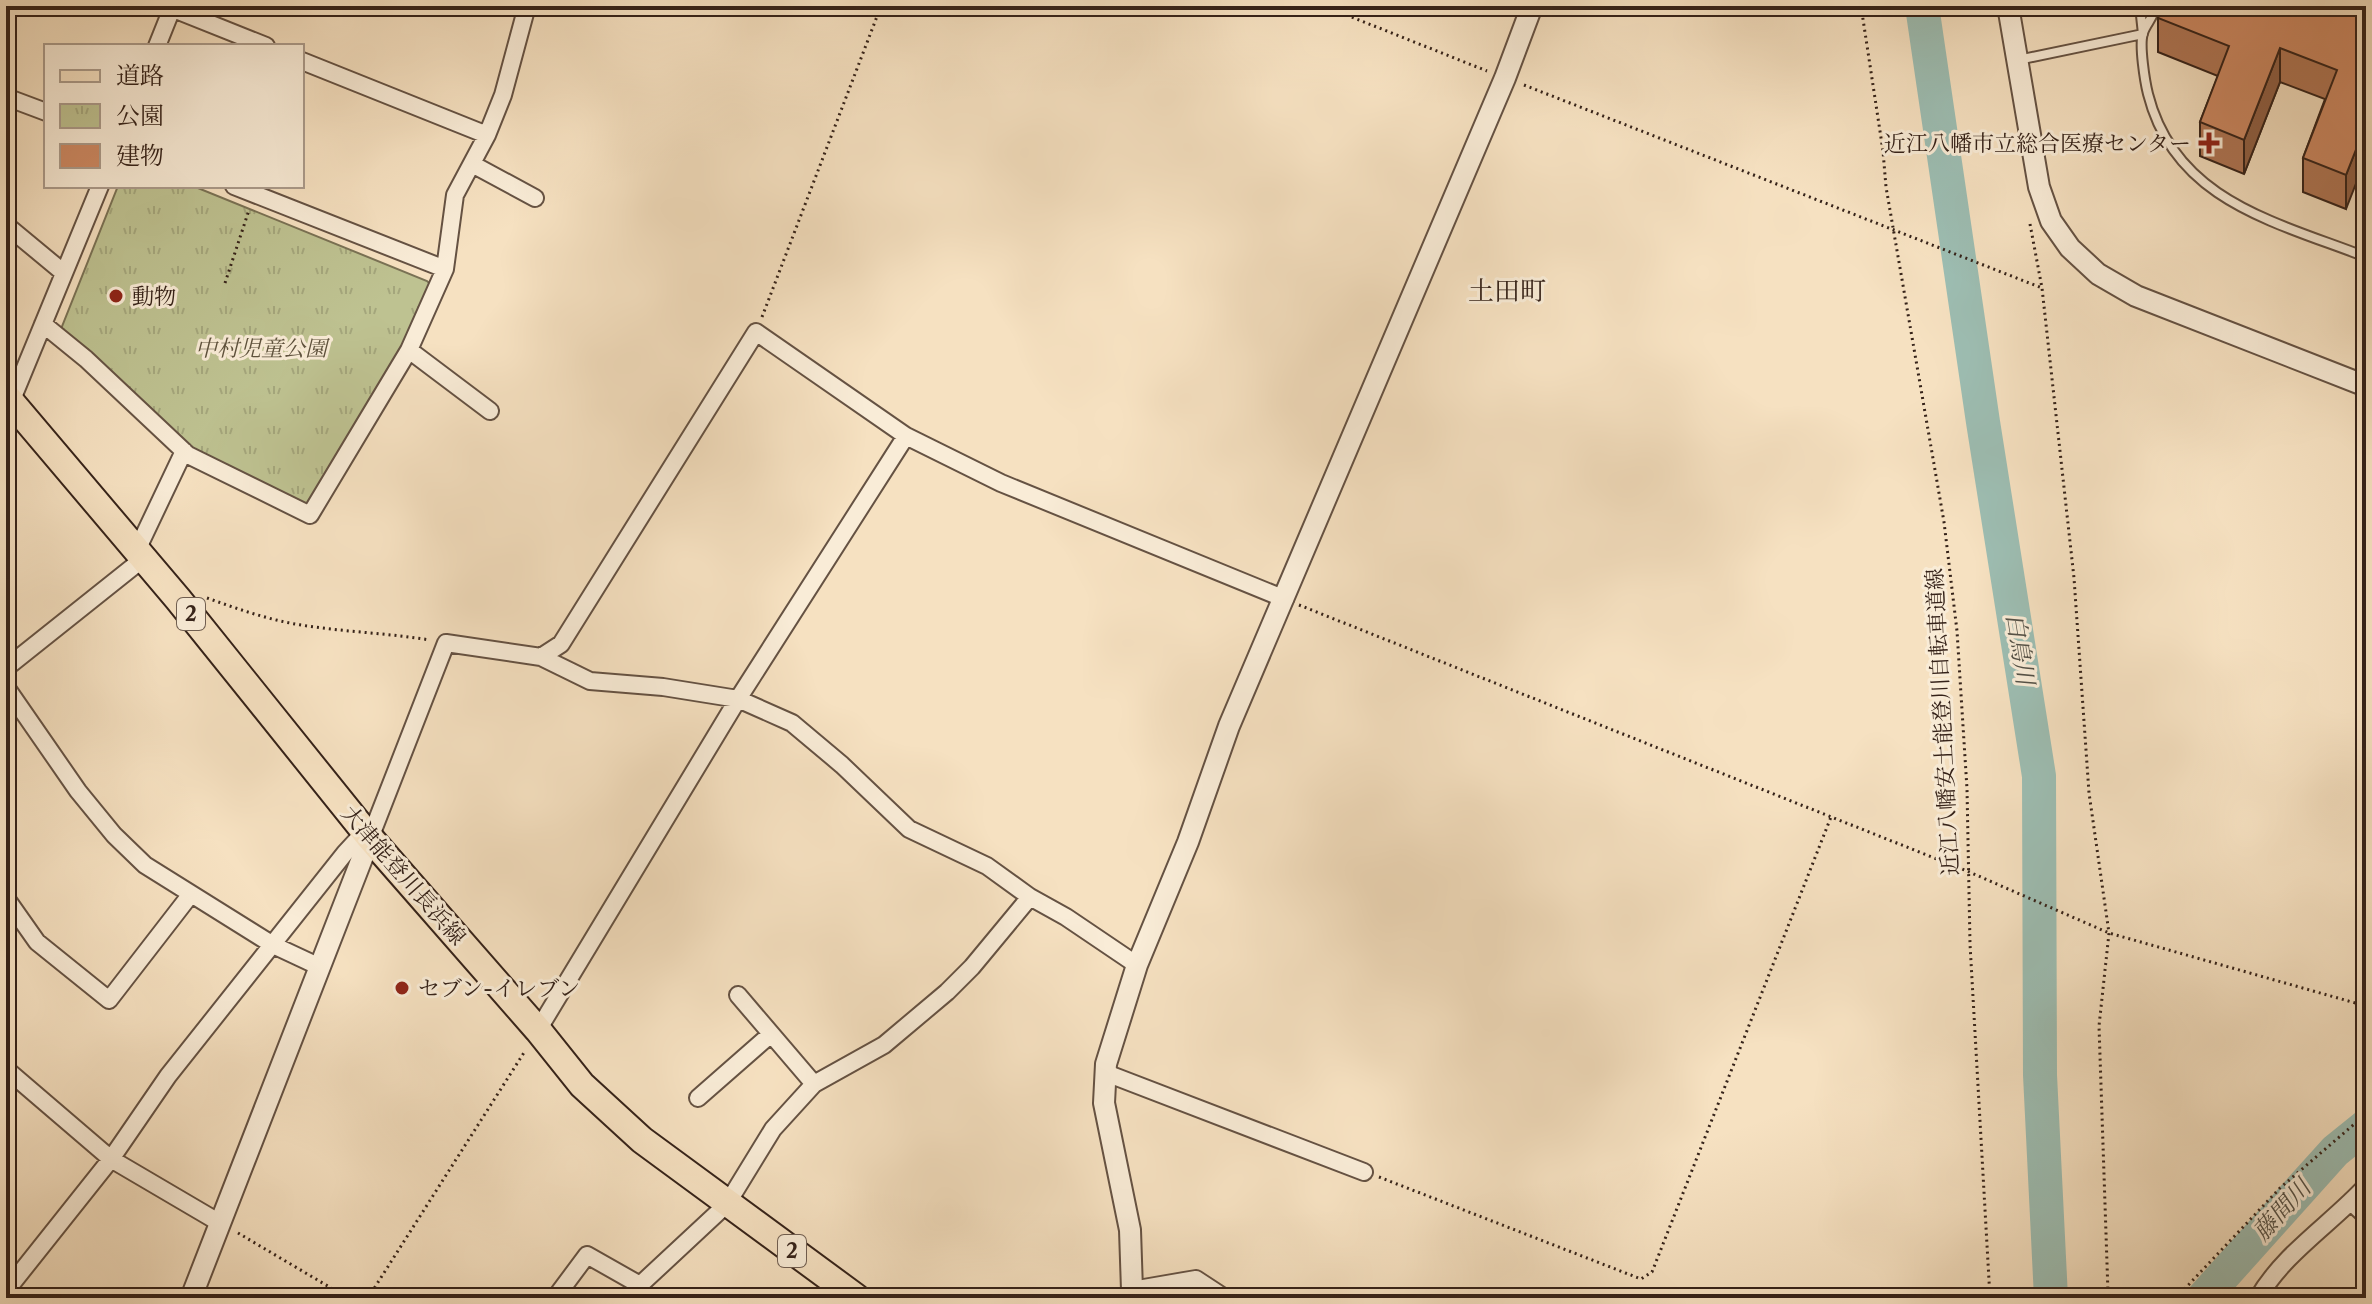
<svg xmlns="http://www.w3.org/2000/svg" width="2372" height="1304" viewBox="0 0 2372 1304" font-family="'Libre Caslon Text','Noto Serif JP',serif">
<defs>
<pattern id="park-tufts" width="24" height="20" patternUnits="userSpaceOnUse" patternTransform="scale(2)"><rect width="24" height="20" fill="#bec291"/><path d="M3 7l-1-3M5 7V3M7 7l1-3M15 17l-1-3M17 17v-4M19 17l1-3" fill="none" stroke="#a4a67c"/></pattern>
</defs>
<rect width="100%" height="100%" fill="#f6e1c1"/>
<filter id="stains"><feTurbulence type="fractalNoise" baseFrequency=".0025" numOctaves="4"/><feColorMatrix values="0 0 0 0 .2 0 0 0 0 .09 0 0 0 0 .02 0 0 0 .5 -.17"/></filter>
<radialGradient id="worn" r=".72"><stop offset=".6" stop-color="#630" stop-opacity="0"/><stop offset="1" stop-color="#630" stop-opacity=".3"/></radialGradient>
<path fill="url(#park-tufts)" stroke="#7a7255" stroke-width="2" d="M118,186h75l234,95 9,8 -128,219 -119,-56 -128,-123z"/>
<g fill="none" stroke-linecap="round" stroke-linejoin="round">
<path stroke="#9dbeb3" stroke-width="34" d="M1922,6l61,416 56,354 1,299 11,223
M2203,1298l132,-147 31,-25"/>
<defs>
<path id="service" d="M2155,6c-1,12 -9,17 -12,27 -4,12 2,49 5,61 27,107 128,128 218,163
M2018,60l125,-26 -3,-28"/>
<path id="minor" d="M166,6l100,40
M157,46l16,-40
M302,61l185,74
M6,97l40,15
M472,164l63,34
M234,186l211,83
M6,225l58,48
M43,324l43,35 102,96 122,60 99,-165 36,-81 10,-74 32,-60 16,-40 24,-89
M409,350l81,61
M11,402l89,-216
M137,550l47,-99
M541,657l20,-13 195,-312 150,104 95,47 284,116
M6,668l138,-110
M6,687l72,104 36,44 31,30 128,80 47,22
M6,898l31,44 72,58 82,-106
M738,995l76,89
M538,1030l200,-331 168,-263
M6,1069l105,90 109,64
M1106,1073l258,99
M698,1098l73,-64
M2351,1202l15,14
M1132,1290l64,-11 29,19
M6,1291l105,-132 57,-83 177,-223 12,-13 13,-2 76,-195 95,14 49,24 73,6 75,12 54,24 50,42 67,64 78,37 43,31 36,20 71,48
M555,1298l32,-43 53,30 87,-81 46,-75 41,-45 70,-39 63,-53 25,-25 58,-70
M2258,1298c26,-45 73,-74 108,-112"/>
<path id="tertiary" d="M2008,6l31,181 12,34 19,27 28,26 38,22 230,90
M191,1298l179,-460
M1129,1298l3,-8 -2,-60 -26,-127 2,-39 31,-99 51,-123 41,-116 276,-648 27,-72"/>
<path id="primary" d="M6,396l172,203 192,239 168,192 44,55 60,55 215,158"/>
</defs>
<use href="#service" stroke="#655243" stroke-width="12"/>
<use href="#minor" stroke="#655243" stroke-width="20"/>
<use href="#tertiary" stroke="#655243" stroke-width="24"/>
<use href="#primary" stroke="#352219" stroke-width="30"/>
<path stroke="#352219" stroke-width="3" stroke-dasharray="2 4" stroke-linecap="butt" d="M1324,6l163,65
M1861,6l22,145 3,36 58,335 13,109 10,158 3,155 20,354
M1524,85l518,203
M2030,224l12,64 32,290 15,215 20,140 -10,93 9,267 8,5
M225,283l24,-73
M762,317l119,-311
M207,598c31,11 62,22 94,27 43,7 86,8 129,15
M1299,605l668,266 142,62 257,73
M1379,1177l262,102 11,-7 179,-455
M238,1233l110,65
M2116,1295l9,3
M368,1298l157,-247
M2176,1298l104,-110 86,-74"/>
<use href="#service" stroke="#f9ecd7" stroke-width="8"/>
<use href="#minor" stroke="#f9ecd7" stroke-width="16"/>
<use href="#tertiary" stroke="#f9ecd7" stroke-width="20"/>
<use href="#primary" stroke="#f6e1c1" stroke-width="26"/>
</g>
<path fill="#b07655" stroke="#352219" stroke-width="2" d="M2366,6l-20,203 -43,-17v-34l22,-59 -45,-17 -36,92 -44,-18v-34l18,-46 -60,-24v-34z"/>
<path fill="#906045" stroke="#352219" stroke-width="2" d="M2280,48v34l-36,92v-34z
M2366,124v34l-20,51v-34z"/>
<path fill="#cd8963" stroke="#352219" stroke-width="2" d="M2162,6h204v118l-20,51 -43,-17 34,-88 -57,-22 -36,92 -44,-18 29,-76 -71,-28z"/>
<g fill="#8f2418" stroke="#f9ecd7" stroke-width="3">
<path d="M2205 131h8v8h8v8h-8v8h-8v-8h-8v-8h8z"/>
<circle cx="116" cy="296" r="8"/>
<circle cx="402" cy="988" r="8"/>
</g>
<g text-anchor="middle" stroke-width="6" stroke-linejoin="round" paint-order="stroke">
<g fill="#f9ecd7" stroke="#705f52" stroke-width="2">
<rect x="177" y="598" width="28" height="32" rx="6"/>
<rect x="778" y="1235" width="28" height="32" rx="6"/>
</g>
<g font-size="20" font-weight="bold" fill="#352219">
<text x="191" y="621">2</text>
<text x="792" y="1258">2</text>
</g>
<g font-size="22" fill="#352219" stroke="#f9ecd7" text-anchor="start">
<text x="2191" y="151" text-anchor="end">近江八幡市立総合医療センター</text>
<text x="132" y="304">動物</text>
<text x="418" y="996">セブン-イレブン</text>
</g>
<g font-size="22" font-style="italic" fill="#5e523d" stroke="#f9ecd7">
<text x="261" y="356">中村児童公園</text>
</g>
<g font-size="22" fill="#352219" stroke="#f9ecd7">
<text transform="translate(1942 722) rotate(-93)" y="8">近江八幡安土能登川自転車道線</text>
<text transform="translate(404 875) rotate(49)" y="8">大津能登川長浜線</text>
</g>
<g font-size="24" font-style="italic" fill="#545147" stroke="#f9ecd7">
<text transform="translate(2020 649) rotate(81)" y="8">白鳥川</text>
<text transform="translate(2282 1210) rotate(-48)" y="8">藤間川</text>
</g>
<g font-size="26" fill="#352219" stroke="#f9ecd7">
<text x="1507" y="300">土田町</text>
</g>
</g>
<rect width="2372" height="1304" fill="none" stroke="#f6e1c1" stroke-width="32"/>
<rect x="8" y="8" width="2356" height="1288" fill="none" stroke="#352219" stroke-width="4"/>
<rect x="16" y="16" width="2340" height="1272" fill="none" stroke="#352219" stroke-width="2"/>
<rect x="44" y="44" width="260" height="144" fill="#f9ecd7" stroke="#ab9b8b" stroke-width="2"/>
<rect x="60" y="70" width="40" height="12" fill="#f6e1c1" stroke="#ab9b8b" stroke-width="2"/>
<text x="116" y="84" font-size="24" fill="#352219">道路</text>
<rect x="60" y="104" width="40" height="24" fill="url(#park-tufts)" stroke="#ab9b8b" stroke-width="2"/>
<text x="116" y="124" font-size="24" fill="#352219">公園</text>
<rect x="60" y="144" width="40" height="24" fill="#cd8963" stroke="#ab9b8b" stroke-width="2"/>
<text x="116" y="164" font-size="24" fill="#352219">建物</text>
<rect width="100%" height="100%" filter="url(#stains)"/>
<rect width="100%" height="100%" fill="url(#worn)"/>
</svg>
